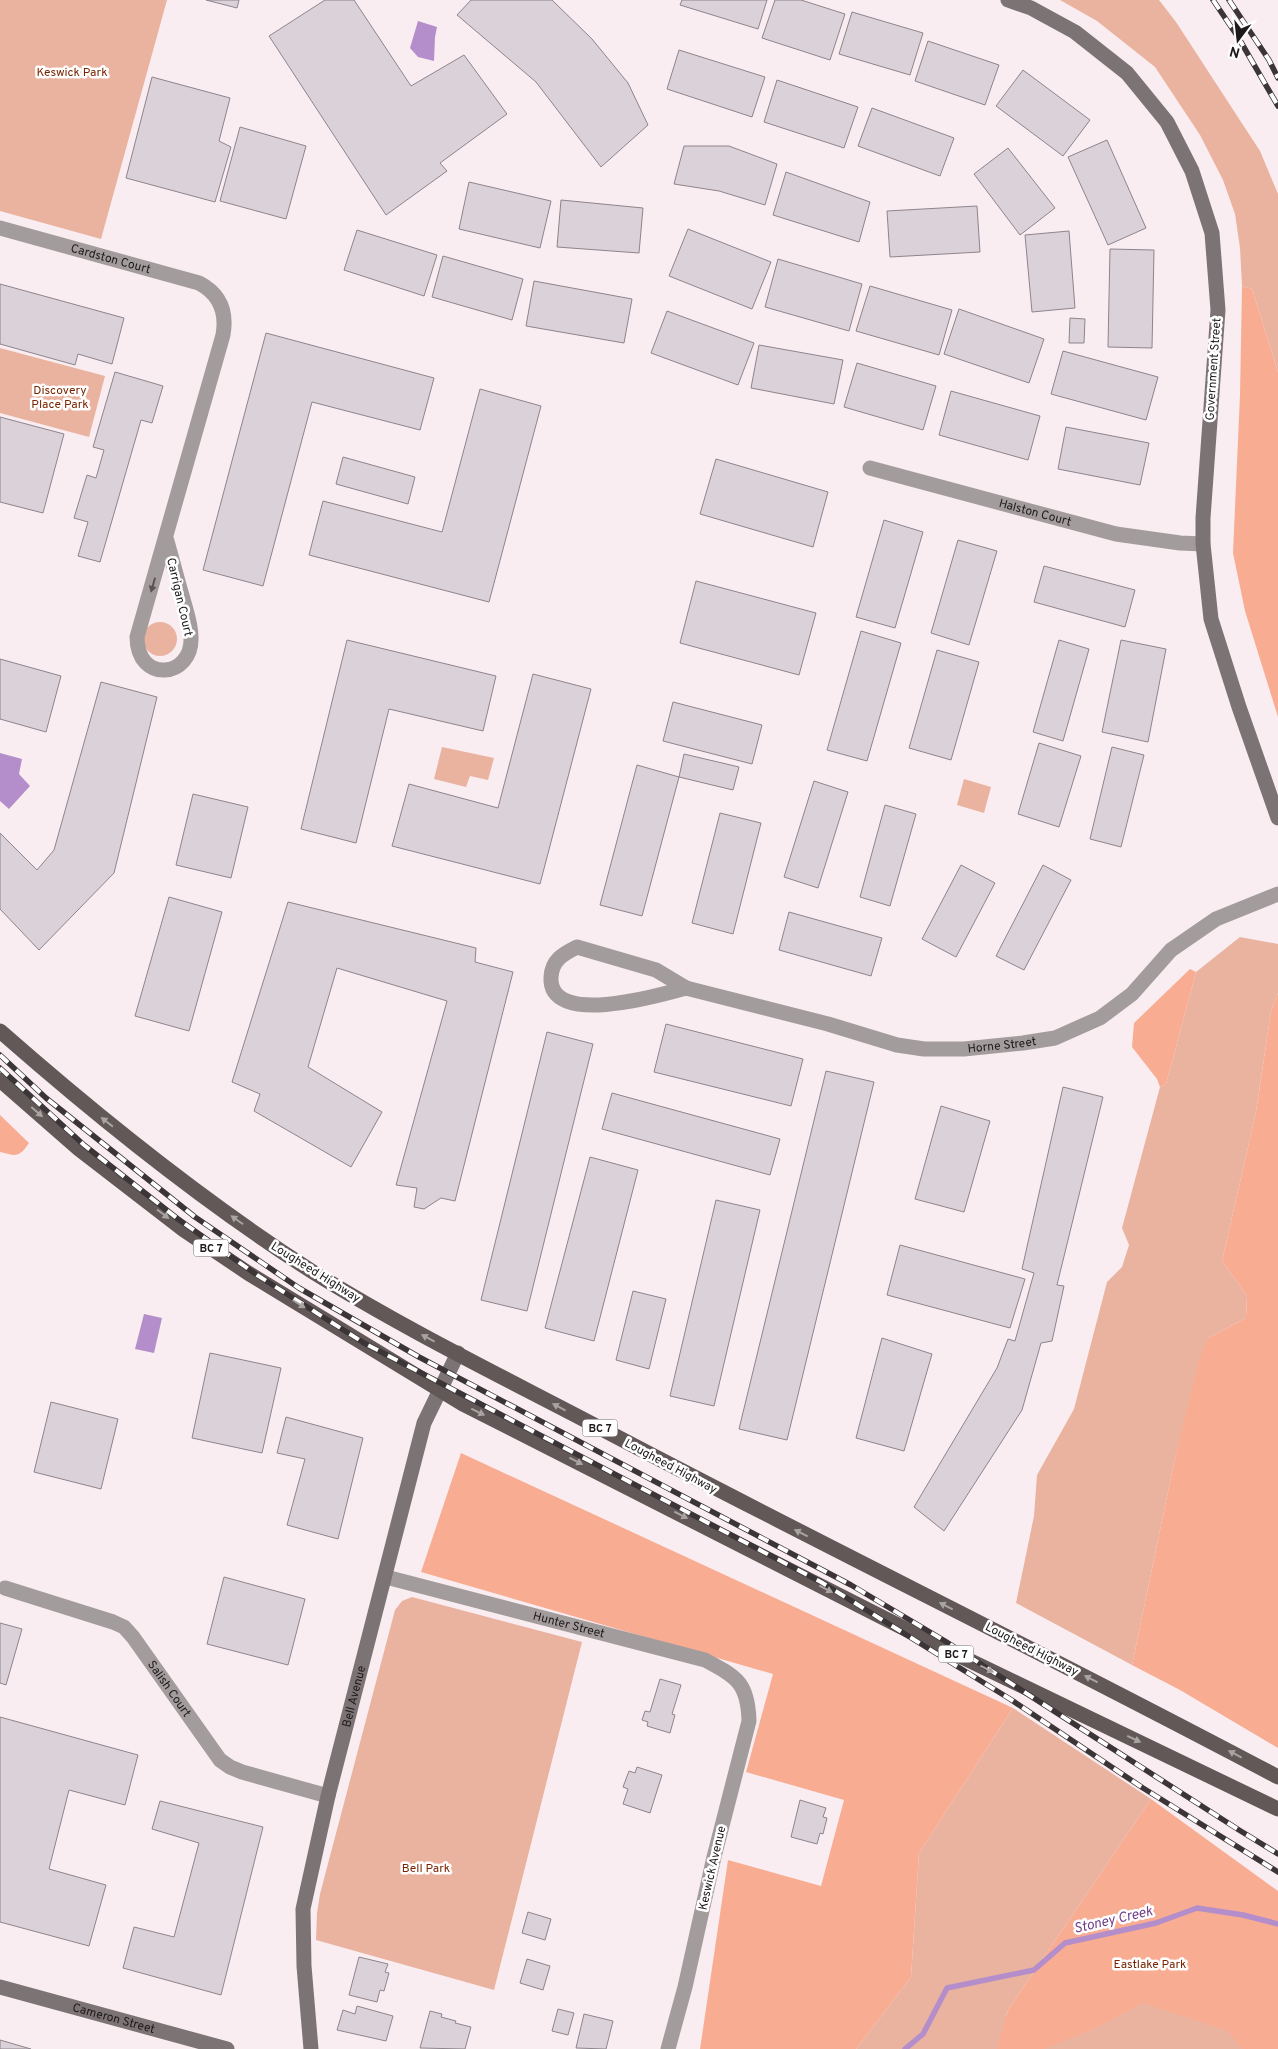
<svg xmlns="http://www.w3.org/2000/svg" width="1278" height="2049" viewBox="0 0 1278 2049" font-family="Overpass,sans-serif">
<rect width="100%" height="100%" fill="#faedf1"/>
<path fill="#eab3a0" d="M0,0h167l-66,239 -101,-28z
M1060,0h99l17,22 84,129 18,43v178l-26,-83 -10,-3 -2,-38 -5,-34 -12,-34 -23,-45 -45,-68 -58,-46z
M0,348l105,28 -16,61 -89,-24z
M143 639a17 17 0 1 1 34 0a17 17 0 1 1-34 0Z
M442,747l52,11 -6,22 -18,-4 -4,11 -32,-8z
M964,779l27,8 -7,26 -27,-8z
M1240,937l38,7v49l-7,18 -15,101 -34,149 25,35 -1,22 -38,20 -33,120 -43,207 -116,-62 18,-87 3,-41 37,-66 33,-127 15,-15 7,-22 -7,-17 38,-141 6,-3 30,-112z
M412,1597l170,45 -88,348 -178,-50 1,-27 3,-19 75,-284 7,-9z
M1013,1708l138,91 -143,211 -2,7 118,-162 154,194h-422l55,-72 8,-124z"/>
<path fill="#f8ad93" d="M1242,286l10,3 26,83v345l-33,-106 -12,-58 7,-158z
M1190,969l6,3 -30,112 -6,3 -3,-8 -25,-32 2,-24z
M1278,993v755l-98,-58 -48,-25 43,-207 24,-98 9,-22 38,-20 1,-22 -25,-35 34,-149 15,-101z
M0,1115l29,28c-10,15 -13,13 -29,9z
M461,1453l552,255 -94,145 -8,124 -55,72h-156l28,-189 93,26 23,-86 -98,-28 27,-98 -352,-102z
M1151,1799l127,92v158h-36l-14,-18 -85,-28 -47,25 -52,21h-47l11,-39z"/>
<path fill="#b38eca" d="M418,21l19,6 -2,10 -1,24 -16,-4 -8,-9z
M0,753l22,6 -3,15 11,12 -21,23 -9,-8z
M144,1314l18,4 -8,35 -19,-4z"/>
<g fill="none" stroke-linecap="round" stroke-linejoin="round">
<path stroke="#b38eca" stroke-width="5.5" d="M905,2049l18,-15 24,-46 87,-18 31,-27 91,-20 41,-15 46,7 35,9"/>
</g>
<path fill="#dbd1d9" stroke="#8e848b" d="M206,0h33l-2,8z
M325,0h29l57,86 53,-31 43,59 -67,49 7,8 -61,44 -117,-179z
M471,0h81l40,39 36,44 20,42 -47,42 -65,-85 -79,-67z
M682,0h85l-9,29 -78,-24z
M775,0h26l44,14 -15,46 -68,-22z
M852,12l71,21 -13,42 -71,-21z
M928,41l71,24 -14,40 -70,-24z
M679,50l86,27 -13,40 -85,-28z
M1023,70l67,50 -27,36 -67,-50z
M152,77l78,21 -11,43 12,6 -16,55 -89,-24z
M777,80l81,27 -14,41 -80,-26z
M872,108l82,30 -14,38 -82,-30z
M240,127l66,19 -20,73 -66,-18z
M1107,140l39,88 -38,17 -40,-88z
M684,146h45l48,18 -12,41 -46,-14 -45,-7z
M1008,148l47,60 -35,27 -46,-61z
M786,172l84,30 -11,40 -86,-27z
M469,182l82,19 -11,47 -81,-19z
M561,200l82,8 -4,45 -82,-6z
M977,206l3,46 -90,5 -3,-46z
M688,229l83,33 -19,47 -83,-33z
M357,230l80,25 -13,41 -80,-26z
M1069,231l6,77 -43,4 -7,-77z
M1110,249l44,1 -2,98 -44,-1z
M443,256l80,23 -11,41 -80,-23z
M778,259l84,25 -13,47 -84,-24z
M534,281l98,18 -8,44 -98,-17z
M0,284l124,34 -12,46 -34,-10 -3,11 -75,-21z
M870,286l82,24 -13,45 -83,-24z
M959,309l85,30 -15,44 -85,-29z
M667,311l87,32 -16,42 -87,-32z
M1070,318l15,1 -1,24h-15z
M266,333l168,45 -14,52 -108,-28 -49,184 -60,-16z
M759,345l84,15 -9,44 -83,-16z
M1063,351l95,26 -12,43 -95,-26z
M857,363l79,23 -13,44 -79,-23z
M115,372l48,14 -11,37 -11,-3 -41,142 -22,-6 10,-34 -14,-4 13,-43 9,3 8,-28 -11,-3z
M480,389l61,17 -52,196 -180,-47 14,-54 119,31z
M951,391l89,25 -12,44 -89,-25z
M0,417l64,17 -21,79 -43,-11z
M1066,427l83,16 -9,42 -82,-16z
M343,457l72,20 -7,27 -72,-20z
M716,459l112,33 -15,55 -113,-33z
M884,520l39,12 -28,96 -39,-11z
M958,540l39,11 -28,94 -38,-12z
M1044,566l91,24 -10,37 -91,-25z
M696,581l120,32 -17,62 -119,-32z
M861,631l40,12 -34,118 -40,-11z
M347,640l149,36 -13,55 -94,-22 -33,134 -55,-14z
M1059,640l30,9 -26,92 -30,-9z
M1121,640l45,9 -18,93 -46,-10z
M937,650l42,12 -28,98 -42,-12z
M0,659l61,17 -15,56 -46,-13z
M533,674l58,15 -51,195 -148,-38 17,-62 89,24z
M101,682l56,15 -43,176 -75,77 -39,-41v-76l37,37 17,-20z
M673,702l89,23 -10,39 -89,-23z
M1039,743l42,13 -22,71 -41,-13z
M1112,747l32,8 -23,92 -31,-8z
M684,754l55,13 -6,23 -54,-13z
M637,765l42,12 -37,139 -42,-11z
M814,781l34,11 -30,96 -34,-11z
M193,794l55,13 -17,71 -55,-13z
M885,805l31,9 -26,92 -30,-9z
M720,813l41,10 -28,111 -41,-11z
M961,865l34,18 -39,74 -34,-18z
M1043,865l28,15 -47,90 -28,-14z
M169,897l53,15 -33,119 -54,-15z
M288,902l188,46 -1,14 38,10 -58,229 -14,-3 -17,11 -10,-2 3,-19 -21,-3 51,-184 -110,-33 -29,99 74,45 -31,55 -97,-56 6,-17 -28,-12z
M789,912l93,26 -11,38 -92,-26z
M666,1024l137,35 -12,47 -137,-34z
M547,1032l46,12 -66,267 -46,-11z
M826,1071l48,11 -87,358 -48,-11z
M1063,1087l40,10 -46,188 7,1 -12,55 -11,2 -19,67 -78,121 -30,-24 83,-139 11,-29 7,2 19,-68 -12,-4z
M612,1093l168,46 -10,36 -168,-46z
M941,1106l49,15 -26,91 -49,-13z
M590,1157l48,13 -44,171 -49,-13z
M716,1200l44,10 -46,196 -44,-10z
M900,1245l125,34 -15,49 -123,-33z
M633,1291l33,8 -17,70 -33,-9z
M882,1338l50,16 -28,97 -48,-13z
M210,1353l71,15 -19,85 -70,-15z
M51,1402l67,17 -17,70 -67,-17z
M286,1417l77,21 -25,101 -51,-14 18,-66 -28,-6z
M224,1577l81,22 -17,66 -81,-21z
M0,1623l22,6 -16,56 -6,-2z
M660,1679l21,6 -9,29 3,1 -5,18 -23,-7 1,-4 -6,-2 3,-9 5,1z
M0,1717l138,38 -13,50 -56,-15 -20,79 57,16 -17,61 -89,-24z
M637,1767l25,8 -12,38 -27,-9 5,-15 -5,-2 6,-16 6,2z
M800,1800l26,8 -3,9 4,1 -4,16 -3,-1 -3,11 -26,-7z
M160,1801l103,26 -42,168 -98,-27 11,-41 40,10 25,-94 -47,-14z
M528,1912l23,7 -6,21 -23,-7z
M359,1957l29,7 -3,8 4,1 -5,18 -4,-1 -3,12 -28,-7z
M527,1959l23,7 -7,24 -23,-7z
M357,2006l36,10 -7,25 -49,-11 6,-20 12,4z
M558,2009l16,4 -6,22 -16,-4z
M430,2011l12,3 -1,3 15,4 -1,2 16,4 -6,22 -45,-1z
M584,2014l29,7 -7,28 -30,-1z
M0,2040l31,9h-31z"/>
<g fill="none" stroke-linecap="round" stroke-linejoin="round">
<g stroke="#a29c9c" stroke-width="15">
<path id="s1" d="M0,228l199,55c21,11 28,29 24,52l-86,302c0,47 56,41 54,0 0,-13 -5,-27 -8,-38 -6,-20 -11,-41 -17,-61"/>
<path id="s2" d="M870,468l246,66 64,9 23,1"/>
<path d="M577,947l79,23 30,18c-25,7 -138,40 -135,-11 1,-17 12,-23 26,-30z"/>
<path id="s3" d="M686,988l142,36 69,21 27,4h40l59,-6 32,-5 45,-20 32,-24 39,-44 45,-31 62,-25"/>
<path id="s4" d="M386,1577l319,83c32,17 43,23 44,61l-35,136 -29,130 -17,62"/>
<path id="s5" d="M5,1588l108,34 11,5 9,10 87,123 10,7 12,5 86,24"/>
</g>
<g stroke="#7c7474" stroke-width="15">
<path d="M1008,0l23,8 44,24 52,41 40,49 25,49 20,62 6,77 -15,208v26l8,75 28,88 39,111"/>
<path id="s6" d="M0,1987l227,62"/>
<path id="s7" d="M311,2049l-7,-83 -1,-57 25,-113 96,-373 34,-70"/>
</g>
<path stroke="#625858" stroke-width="15" d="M0,1031c99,87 202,170 313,241 93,58 192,106 289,157 224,118 452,229 676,348
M0,1080l79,69 105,81 64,43 215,131 468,238 347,167"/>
<defs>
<path id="rail" d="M1213,0l25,37 40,69
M1229,0l40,60 9,18
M0,1055l46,43 149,119 104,71 120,69 432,228 94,56 294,189 39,24
M0,1068l84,77 94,74 79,56 107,68 457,239 189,117 133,89 135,84"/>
</defs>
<use href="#rail" stroke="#3b3537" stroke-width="5.5"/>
<use href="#rail" stroke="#fff" stroke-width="4" stroke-dasharray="11" stroke-linecap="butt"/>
</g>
<defs><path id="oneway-solid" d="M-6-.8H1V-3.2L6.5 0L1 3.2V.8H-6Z" transform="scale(1.25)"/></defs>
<use fill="#595354" href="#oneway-solid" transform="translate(153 585) rotate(106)"/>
<g fill="#a9a3a3">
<use href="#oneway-solid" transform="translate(37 1112) rotate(41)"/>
<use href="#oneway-solid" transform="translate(107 1122) rotate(-142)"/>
<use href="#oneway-solid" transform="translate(163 1214) rotate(37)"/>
<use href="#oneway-solid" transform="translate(237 1220) rotate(-145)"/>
<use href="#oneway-solid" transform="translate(299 1304) rotate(32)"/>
<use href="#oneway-solid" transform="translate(428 1338) rotate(-152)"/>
<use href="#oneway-solid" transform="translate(559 1407) rotate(-152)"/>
<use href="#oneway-solid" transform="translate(478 1412) rotate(26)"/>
<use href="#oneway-solid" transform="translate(576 1461) rotate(27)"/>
<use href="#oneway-solid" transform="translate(681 1515) rotate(27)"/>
<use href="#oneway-solid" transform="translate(801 1533) rotate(-153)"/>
<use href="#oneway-solid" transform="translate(826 1589) rotate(27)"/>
<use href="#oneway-solid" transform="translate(946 1606) rotate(-153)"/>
<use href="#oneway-solid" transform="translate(987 1669) rotate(26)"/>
<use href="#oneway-solid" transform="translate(1091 1679) rotate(-153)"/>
<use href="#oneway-solid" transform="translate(1134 1739) rotate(25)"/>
<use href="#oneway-solid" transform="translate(1235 1754) rotate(-152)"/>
</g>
<g text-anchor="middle" stroke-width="5" stroke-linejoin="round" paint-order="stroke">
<g fill="#fff" stroke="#615d5f" stroke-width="1">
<rect x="193.5" y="1239.5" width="35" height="17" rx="4"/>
<rect x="582.5" y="1419.5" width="35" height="17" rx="4"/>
<rect x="938.5" y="1645.5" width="35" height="17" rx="4"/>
</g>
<g font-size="11" font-weight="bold" fill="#1d181a">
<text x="211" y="1252">BC 7</text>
<text x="600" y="1432">BC 7</text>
<text x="956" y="1658">BC 7</text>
</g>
<g font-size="12" fill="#792400" stroke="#fff">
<text x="72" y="76">Keswick Park</text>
<text x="60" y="394">Discovery<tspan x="60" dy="14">Place Park</tspan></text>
<text x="426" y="1872">Bell Park</text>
<text x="1150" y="1968">Eastlake Park</text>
</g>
<g font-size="12" fill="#1d181a" stroke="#fff">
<text dy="4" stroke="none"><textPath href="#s1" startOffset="115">Cardston Court</textPath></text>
<text transform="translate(1213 369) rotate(-86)" y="4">Government Street</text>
<text dy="4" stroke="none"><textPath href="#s2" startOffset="171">Halston Court</textPath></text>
<text transform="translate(180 597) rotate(77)" y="4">Carrigan Court</text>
<text dy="4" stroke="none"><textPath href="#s3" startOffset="324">Horne Street</textPath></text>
<text transform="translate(316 1272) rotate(32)" y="4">Lougheed Highway</text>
<text transform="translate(671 1466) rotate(28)" y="4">Lougheed Highway</text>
<text dy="4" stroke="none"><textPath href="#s4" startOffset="189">Hunter Street</textPath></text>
<text transform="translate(1032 1649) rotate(27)" y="4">Lougheed Highway</text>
<text dy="4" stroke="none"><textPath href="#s5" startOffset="202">Salish Court</textPath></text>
<text dy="4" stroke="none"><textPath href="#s7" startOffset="359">Bell Avenue</textPath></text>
<text transform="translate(712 1868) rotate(-77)" y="4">Keswick Avenue</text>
<text dy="4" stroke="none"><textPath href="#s6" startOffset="118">Cameron Street</textPath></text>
</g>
<g font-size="14" font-style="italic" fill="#6f3f8a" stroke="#fff">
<text transform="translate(1113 1919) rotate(-13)" y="5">Stoney Creek</text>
</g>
</g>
<g transform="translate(1238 40) rotate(195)" stroke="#ffffff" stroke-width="4" paint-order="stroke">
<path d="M0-4L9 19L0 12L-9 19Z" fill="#1d181a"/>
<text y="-8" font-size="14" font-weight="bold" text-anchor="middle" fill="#1d181a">N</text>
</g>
</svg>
